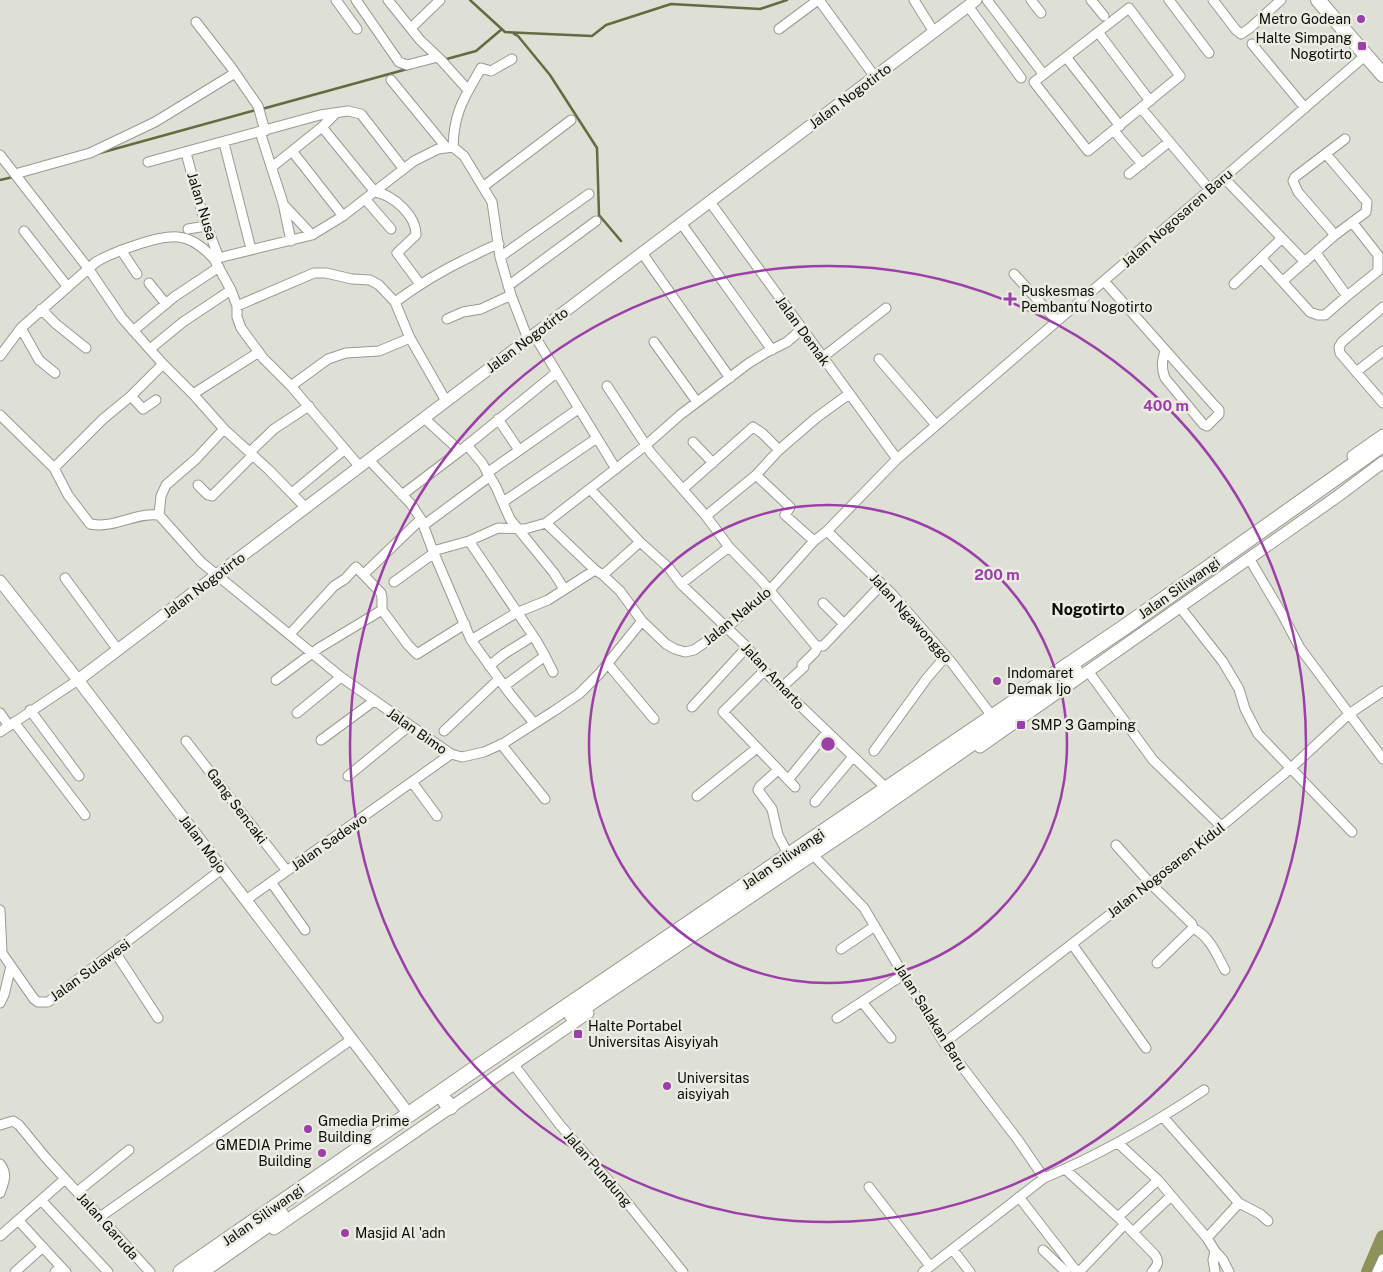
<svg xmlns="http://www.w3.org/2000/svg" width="1383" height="1272" viewBox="0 0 1383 1272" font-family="'Public Sans',sans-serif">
<rect width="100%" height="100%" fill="#dedfd5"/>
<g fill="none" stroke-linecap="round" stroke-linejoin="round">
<path stroke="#666a41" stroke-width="2.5" d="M470,0l35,32 87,4 14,-11 65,-21 89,5 27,-9
M514,34l4,2 32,39 47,73 2,67 22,26
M443,60l33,-9 26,-22
M262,109l149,-41
M100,153l156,-43
M0,180l13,-3"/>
<path stroke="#8d925a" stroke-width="14" d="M1368,1272l15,-35"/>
<defs>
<path id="minor" d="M336,0l21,29
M356,0l43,62 8,3 31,-8
M388,0l32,40 21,20 27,30
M819,0l56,77
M914,0l20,32
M987,0l54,71
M1031,0l10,13
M1091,0l13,16
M1169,0l40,53
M1213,0l23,30 5,4 9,-6 31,-28
M968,6l53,72
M1129,8l51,68 -92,75 -54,-69z
M196,22l35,45 27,39 7,25
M411,28l29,-28
M779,29l39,-29
M1098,32l52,69
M1252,44l53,64
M1066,57l54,69
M391,80l55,67
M1141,108l69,82
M322,127l53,65c18,3 41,23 41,43l-19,18 23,31
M1114,131l28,33
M260,132l23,71 8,38
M224,143l27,106
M453,147c1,-35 11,-49 27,-77l1,-2 10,3 21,-12
M292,151l51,65
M186,153l17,63 16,42
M0,155l88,113 34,50 41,46 30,30 31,35 45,41 37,38
M148,162l172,-47 28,-4 13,3 42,54
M272,167l50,-40 14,-14
M15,174l75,-21 65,-31 80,-49
M1129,174l40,-32
M1224,178l81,84
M484,186l87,-66
M365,199l26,30
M710,202l187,257
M283,204l29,31
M681,223l91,127
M188,229l18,-3
M24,231l43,55
M1335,235l-37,-43 -5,-11 2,-4 50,-38
M121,250l16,24
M642,253l88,125
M1316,253l31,43
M500,257l89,-63
M214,259l17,31 6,16 77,-33h12l26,6 18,1 9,5 16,17c22,-16 44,-30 69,-42 12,-5 22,-12 35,-16
M1262,259l48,53 8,3h7l22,-19 31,-25v-16l-26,-33
M1014,274l43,47
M1104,281l111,125 4,4v4l-12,12 -4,-2 -38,-46c-4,-10 -3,-17 0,-27
M1283,281l52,-46 31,-23 1,-10 -41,-48
M149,283l17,21
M1234,284l48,-46
M508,286l88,-65
M395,302l15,36 36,63
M237,306v11l4,11 22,30 28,28 69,81
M1383,307l-41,35 -3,5 1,6 43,50
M41,309l15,15 30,24
M447,319l16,-7 18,-3 30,-14
M21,328l18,32 16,13
M133,331l41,-34 45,-30
M534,335l82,134
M654,342l43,60
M150,349l33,-27 48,-32
M0,356l21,-28 75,-66c17,-10 63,-27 82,-25 14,1 27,12 36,22l98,-24 31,-19 71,-55 24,-12 15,-2 11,9 28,46 8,55 11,38 17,44
M823,357l63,-49
M879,359l57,66
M1356,372l27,-21
M291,386l37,-27 18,-6 33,-2 31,-13
M607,386l44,67 55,63 23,31 32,33 55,66h7l4,-4 55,-58
M193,394l66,-42
M131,396l12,13 13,-9
M0,415l54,53 14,27 22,29c24,5 46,-12 69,-9l42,47 140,115 110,77 11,3 22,-5 20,-9 50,-32 25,-17 20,-20 43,-53
M424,418l36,33
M498,419l21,31
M693,442l20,21
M467,445l15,18 14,24 14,32 44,54 10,16
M250,452l24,-23 35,-23
M369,460l42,44 10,15 12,32 38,89 39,54 24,29
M54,468l49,-49 28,-23 32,-32
M487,473l91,-64
M756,475l34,32 -5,8 29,26
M198,485l10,10 4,1 41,-41
M590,489l50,53 29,26 12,16 66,63 17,24 120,115
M683,489l70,-62 9,6 17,17
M292,493l53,-44
M402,495l58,-44 96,-78
M503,502l94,-64
M159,515l2,-19 5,-11 30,-26 28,-30
M706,516l50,-41 23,-25 37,-32 33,-24
M546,523l49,47 8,5 17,16 22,30 24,23 9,5 10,3 9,-2 32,-22 44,-38 44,-49 13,-10 70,-72 469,-404
M424,525l65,-48
M827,531l65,63 60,69 37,49
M469,541l67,99 9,16 8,16
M433,551l36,-10 29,-13 27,1 21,-6 99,-77 35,-31 69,-52 18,-11 20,-10 15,-13
M1249,558l33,56 18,34 83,111
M364,574l57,-55
M603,575l37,-33
M65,578l53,72
M394,582l40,-29
M681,584l48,-37
M823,603l21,21
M1180,607l43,55 16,27 6,20 13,25 94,98
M382,610l26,35 9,9 48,-30
M290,634l44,-48 11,-7 11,-12 25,26 1,5v12
M471,640l45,-27 32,-13 47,-30
M608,664l46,55
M489,666l15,-12 29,-18
M764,671l-41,41 72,75
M1088,671l65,89 68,66
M276,680l43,-32 63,-38
M504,686l41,-30
M781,688l23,-21 -2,-2 13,-13 3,-6
M692,707l55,-60
M30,710l49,66
M0,713l9,13
M297,713l44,-36
M14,722l71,93
M444,731l55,-52
M0,732l78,-52
M321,740l53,-39
M186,741l101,130
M501,744l44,55
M874,751l53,-73 19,-22
M778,770l-18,16 -2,4 14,19 6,26 9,17
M348,776l61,-50
M788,780l39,-48
M412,782l25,34
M697,796l60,-48
M815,802l37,-44
M1116,845l34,38 42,41 1,4 -36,35
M816,858l48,50 80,135 74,97 26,38
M271,882l34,48
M246,900l205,-146
M0,910l2,43 32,46 4,3h10l174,-133
M1193,928c17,9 23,25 32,42
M1072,944l74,104
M841,949l34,-23
M115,952l43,66
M862,1002l29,36
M0,1003l4,-8 7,-29
M837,1018l66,-43
M944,1043l248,-192 99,-83 58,-54 34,-23
M514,1065l46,60 61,70 62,77
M1163,1117l76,86 -32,35
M0,1125l13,-4 6,4 27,33 104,114
M1118,1143l40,37 49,58 8,13 -2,9 2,12
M0,1164c8,10 4,18 0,29
M1065,1169l55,50 35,36c5,7 2,11 -3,17
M869,1187l61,79
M77,1192l52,-42
M1019,1197l58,75
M42,1201l66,71
M1239,1203l21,11 8,7
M100,1217l252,-178
M1118,1217l40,-37
M19,1221l42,46
M1133,1232l38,-36
M0,1236l65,-57
M953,1250l17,22
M1043,1250l23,22
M1215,1251l8,9 6,12
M15,1272l28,-25
M55,1272l6,-5 5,5
M923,1272l121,-94c56,-23 109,-54 160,-88
M1079,1272l46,-48
M1377,1272l6,-13"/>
<path id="tertiary" d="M1353,456l30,-21
M0,581l78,99 327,429
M78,680l898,-680
M980,747l358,-251 45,-34
M274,1229l314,-216"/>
<path id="primary" d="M1318,0l65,75"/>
<path id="trunk" d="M572,1015l294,-198 209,-146
M445,1101l5,6
M181,1272l285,-197 663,-451 254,-180
M200,1272l81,-57"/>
</defs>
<use href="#minor" stroke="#999a91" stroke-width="11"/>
<use href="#tertiary" stroke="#999a91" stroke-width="13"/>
<use href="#primary" stroke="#999a91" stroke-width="16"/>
<use href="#trunk" stroke="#999a91" stroke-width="17"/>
<use href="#minor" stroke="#fff" stroke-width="9"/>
<use href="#tertiary" stroke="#fff" stroke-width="11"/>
<use href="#primary" stroke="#fff" stroke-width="14"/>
<use href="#trunk" stroke="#fff" stroke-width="15"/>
</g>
<g fill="none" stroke="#9c3fa9" stroke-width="2.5">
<circle cx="828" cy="744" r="239"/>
<circle cx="828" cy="744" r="478"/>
</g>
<g fill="#9c3fa9" stroke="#ebece2" stroke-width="2">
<circle cx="1361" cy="19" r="5"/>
<rect x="1357" y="41" width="10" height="10" rx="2.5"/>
<path d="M1007.5 291.5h5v5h5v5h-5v5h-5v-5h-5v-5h5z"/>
<circle cx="997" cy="681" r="5"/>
<rect x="1016" y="720" width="10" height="10" rx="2.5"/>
<rect x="573" y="1029" width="10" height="10" rx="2.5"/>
<circle cx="667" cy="1086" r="5"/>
<circle cx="308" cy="1129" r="5"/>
<circle cx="322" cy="1153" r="5"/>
<circle cx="345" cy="1233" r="5"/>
</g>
<g text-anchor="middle" stroke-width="5" stroke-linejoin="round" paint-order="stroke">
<g font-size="14" fill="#0b0c08" stroke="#ebece2" text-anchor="start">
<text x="1351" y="24" text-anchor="end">Metro Godean</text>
<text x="1352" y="43" text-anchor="end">Halte Simpang<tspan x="1352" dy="16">Nogotirto</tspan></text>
<text x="1021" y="296">Puskesmas<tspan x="1021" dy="16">Pembantu Nogotirto</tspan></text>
<text x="1007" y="678">Indomaret<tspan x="1007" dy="16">Demak Ijo</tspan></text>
<text x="1031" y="730">SMP 3 Gamping</text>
<text x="588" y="1031">Halte Portabel<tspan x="588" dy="16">Universitas Aisyiyah</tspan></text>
<text x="677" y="1083">Universitas<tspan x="677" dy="16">aisyiyah</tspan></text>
<text x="318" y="1126">Gmedia Prime<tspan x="318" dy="16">Building</tspan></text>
<text x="312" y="1150" text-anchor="end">GMEDIA Prime<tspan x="312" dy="16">Building</tspan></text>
<text x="355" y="1238">Masjid Al 'adn</text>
</g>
<g font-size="14" fill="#0b0c08" stroke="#ebece2">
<text transform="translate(850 96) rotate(-37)" y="5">Jalan Nogotirto</text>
<text transform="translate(202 206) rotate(73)" y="5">Jalan Nusa</text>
<text transform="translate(1177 218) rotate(-41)" y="5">Jalan Nogosaren Baru</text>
<text transform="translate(803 331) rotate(54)" y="5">Jalan Demak</text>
<text transform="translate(527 340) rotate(-37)" y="5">Jalan Nogotirto</text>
<text transform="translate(204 585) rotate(-37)" y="5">Jalan Nogotirto</text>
<text transform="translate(1179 588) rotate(-35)" y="5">Jalan Siliwangi</text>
<text transform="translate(737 616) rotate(-39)" y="5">Jalan Nakulo</text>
<text transform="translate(911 618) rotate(48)" y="5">Jalan Ngawonggo</text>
<text transform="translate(773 676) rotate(47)" y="5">Jalan Amarto</text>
<text transform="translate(417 731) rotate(35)" y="5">Jalan Bimo</text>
<text transform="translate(237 806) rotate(53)" y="5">Gang Sencaki</text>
<text transform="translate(329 842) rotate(-35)" y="5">Jalan Sadewo</text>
<text transform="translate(203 844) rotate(53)" y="5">Jalan Mojo</text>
<text transform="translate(783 859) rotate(-34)" y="5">Jalan Siliwangi</text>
<text transform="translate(1166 870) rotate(-38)" y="5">Jalan Nogosaren Kidul</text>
<text transform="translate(90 970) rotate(-36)" y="5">Jalan Sulawesi</text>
<text transform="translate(931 1017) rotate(58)" y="5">Jalan Salakan Baru</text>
<text transform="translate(598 1169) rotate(49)" y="5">Jalan Pundung</text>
<text transform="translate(263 1215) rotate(-35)" y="5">Jalan Siliwangi</text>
<text transform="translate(108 1226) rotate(48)" y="5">Jalan Garuda</text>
</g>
<g font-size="16" font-weight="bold" fill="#0b0c08" stroke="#ebece2">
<text x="1088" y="615">Nogotirto</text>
</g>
</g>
<circle cx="828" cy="744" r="8" fill="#9c3fa9" stroke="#ebece2" stroke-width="2.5"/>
<g font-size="15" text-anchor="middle" font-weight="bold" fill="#9c3fa9" stroke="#ebece2" stroke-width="5" stroke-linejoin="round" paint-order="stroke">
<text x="1166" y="411">400 m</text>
<text x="997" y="580">200 m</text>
</g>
</svg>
